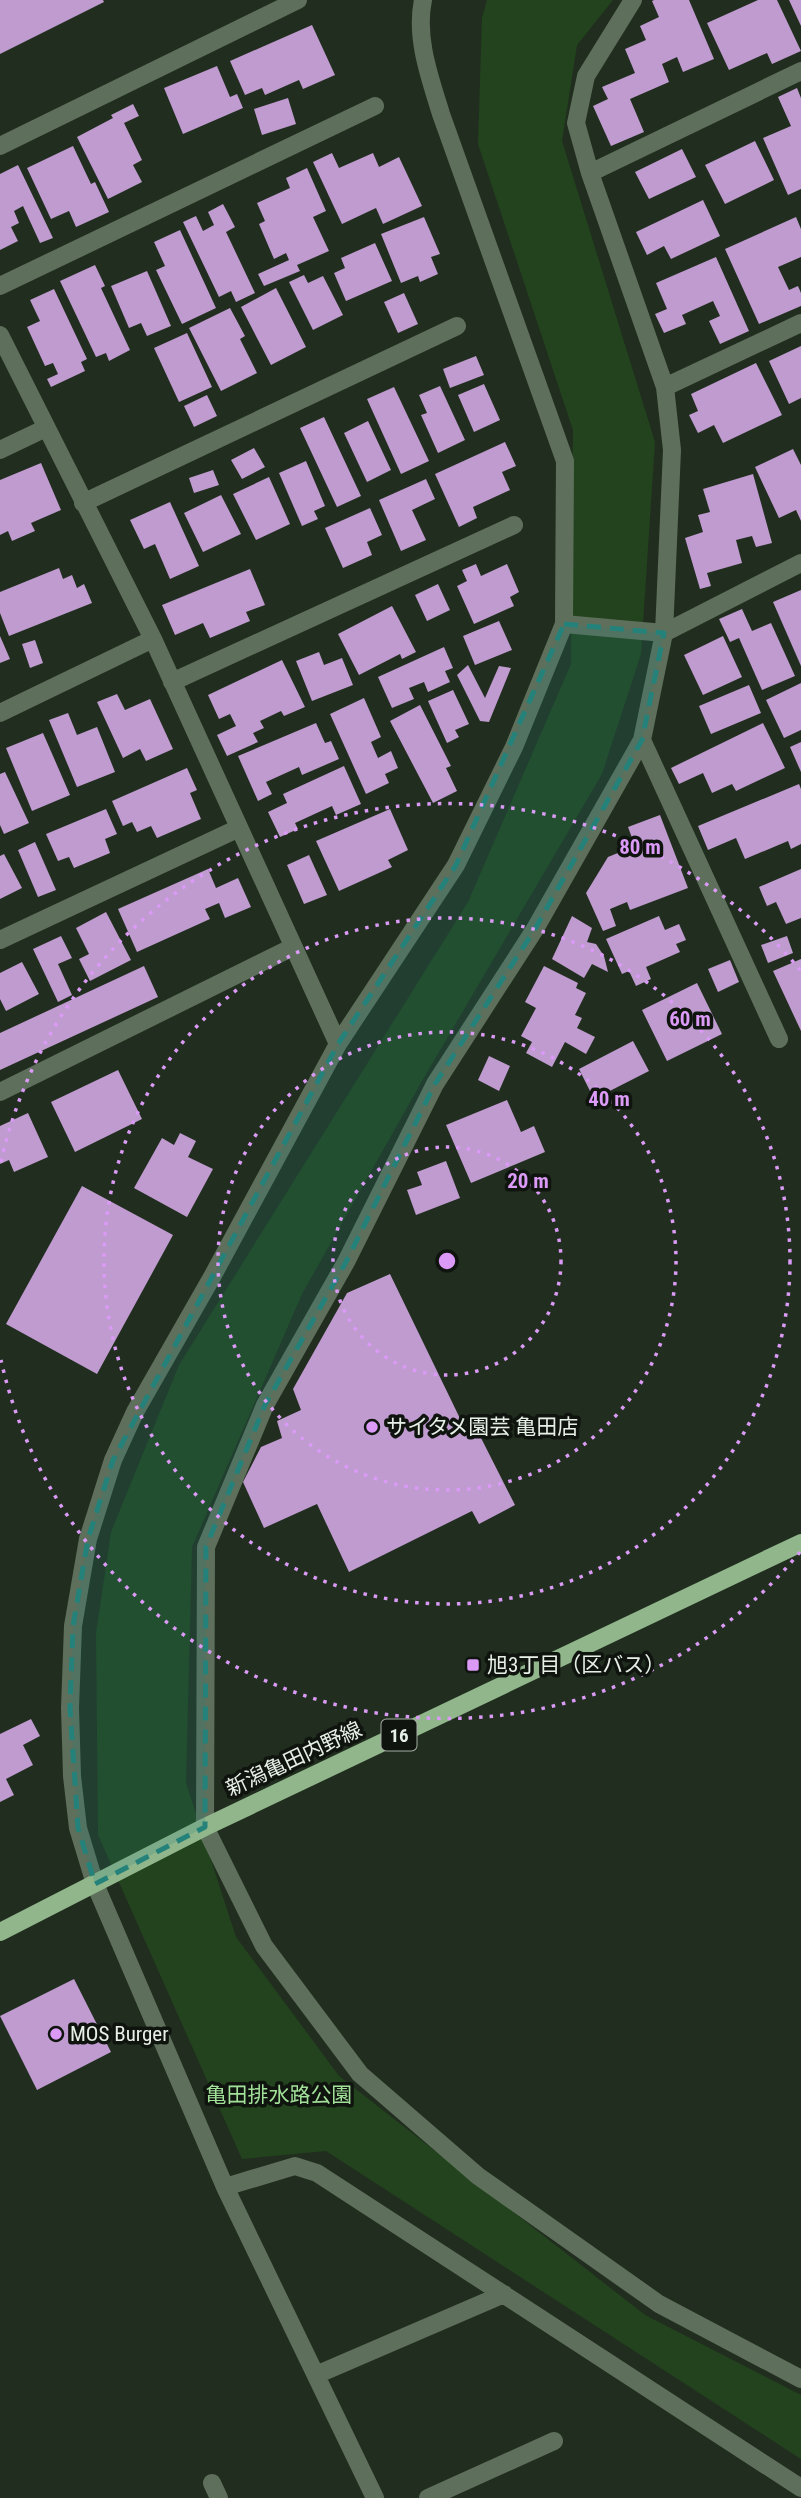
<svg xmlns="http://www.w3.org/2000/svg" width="801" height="2498" viewBox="0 0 801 2498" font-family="'Roboto Condensed','Noto Sans JP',sans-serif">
<rect width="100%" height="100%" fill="#212e1f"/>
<path fill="#22431d" d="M487,0h126l-36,45 -15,96 93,301 -14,212 -39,120 -180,307 -120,213 -110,253 -6,236 50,154 103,139 306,239 156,80v64l-475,-308 -84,8 -144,-324 -2,-202 15,-101 68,-167 289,-463 103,-238 2,-234 -95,-286 4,-126z"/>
<path fill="#bf9bcf" d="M0,0h103l1,2 -104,52z
M654,0h35l25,59 -31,13 -6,-15 -15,7 7,18 -39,17 14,33 -33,14 -18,-40 15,-7 -6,-12 33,-14 -10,-24 21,-9 -6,-14 19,-9 -7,-16z
M758,0h19l24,51 -29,13 -5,-11 -38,17 -22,-47z
M789,0h12v26z
M312,25l23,50 -32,14 -4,-9 -34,15 -3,-7 -17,7 -15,-34z
M217,66l13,31 7,-3 6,14 -60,26 -19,-46z
M797,88l4,10v91l-13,6 -25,-57 28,-12 -13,-29z
M288,98l8,26 -34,11 -8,-26z
M133,104l6,12 -15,7 18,37 -9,5 9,17 -34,17 -31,-62 36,-19 -2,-3z
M755,141l19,39 -49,24 -20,-39z
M73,146l18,38 4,-2 14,30 -33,15 -7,-16 -18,8 -24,-51z
M682,149l14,28 -47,22 -14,-27z
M332,153l7,15 34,-15 6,14 20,-10 23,49 -39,18 -7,-16 -34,16 -29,-62z
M18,165l35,73 -13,5 -17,-37 -9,5 5,12 -8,4 7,14 -18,9v-76z
M307,168l19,43 -13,6 16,34 -32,14 3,6 -36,15 -6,-12 31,-14 -3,-7 -12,6 -15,-35 6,-3 -8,-18 33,-15 -4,-10z
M703,200l17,36 -49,23 -7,-13 -17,9 -11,-23z
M223,204l12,23 -9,5 29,61 -19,9 -5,-11 -12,6 -36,-75 13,-6 7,15 11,-6 -6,-13z
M424,217l16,37 -9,3 7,17 -18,8 -2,-6 -17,7 -20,-49z
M796,217l5,12v28l-23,10 11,23 9,-4 3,7v13l-42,18 -34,-75z
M180,230l36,78 -34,16 -26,-54 9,-4 -11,-24z
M375,243l17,38 -46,20 -12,-28 11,-5 -4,-10z
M716,257l33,74 -29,13 -11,-23 11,-5 -7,-15 -31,14 4,9 -22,9 -9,-19 12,-5 -11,-26z
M95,265l10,21 -4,2 29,62 -21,11 -3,-8 -10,4 -36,-76z
M147,271l24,55 -24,10 -6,-13 -12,5 -18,-42z
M304,275l4,8 15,-7 20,39 -30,15 -24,-48z
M276,288l30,59 -35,18 -30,-58z
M54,289l33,70 -6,3 4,9 -34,16 -4,-8 11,-5 -5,-11 -8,3 -18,-39 13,-6 -10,-21z
M404,293l14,31 -20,9 -14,-31z
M230,308l15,28 -5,3 17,34 -36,18 -32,-63z
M187,333l25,54 -33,15 -25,-54z
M801,346v52l-12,6 -20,-43z
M476,356l8,19 -34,13 -7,-19z
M756,363l26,52 -59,28 -9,-18 -16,8 -9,-18 9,-4 -7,-17z
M484,384l16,36 -26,12 -16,-37z
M440,386l25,54 -27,13 -17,-38 6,-2 -8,-18z
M394,387l35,74 -28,13 -34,-75z
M207,395l10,21 -23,11 -10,-21z
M324,417l37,79 -24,11 -37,-79z
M368,421l23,49 -24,12 -23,-49z
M505,442l11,24 -14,6 8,18 -37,17 4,11 -18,9 -24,-53z
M254,448l11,19 -23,12 -11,-19z
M793,449l8,16v56l-5,-11 -17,8 -24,-51z
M306,461l19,45 -11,5 4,8 -16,7 -23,-53z
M41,463l20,47 -30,13 4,8 -23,10 -4,-10 -8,4v-55z
M213,470l6,15 -25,8 -5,-15z
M753,474l19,69 -16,4 -4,-11 -16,4 6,23 -35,10 4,13 -11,3 -15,-51 18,-6 -5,-17 12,-3 -7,-23z
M269,477l21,47 -34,16 -23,-46z
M426,479l9,20 -23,11 14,30 -25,11 -22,-51z
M221,495l20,39 -38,18 -19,-39z
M170,502l29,64 -29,13 -15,-35 -11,5 -14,-29z
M370,508l12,27 -15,7 5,13 -29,13 -18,-40z
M476,564l5,12 26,-12 12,28 -9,5 4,9 -40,18 -17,-38 10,-5 -5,-11z
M59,568l4,11 9,-4 5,13 7,-4 8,19 -83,33 -9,-23v-21z
M250,569l15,36 -19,7 4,9 -40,17 -7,-15 -28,12 -13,-30z
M438,584l12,26 -23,11 -12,-26z
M801,590v76l-28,-64z
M392,606l24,46 -14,7 -2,-5 -41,21 -21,-41z
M742,609l10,22 19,-8 24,53 -33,14 -23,-52 -9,4 -11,-23z
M499,621l13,29 -37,15 -12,-29z
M0,636l10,23 -10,4z
M723,636l19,41 -39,18 -19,-40z
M35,640l8,23 -13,5 -8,-24z
M444,647l9,21 -8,3 5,11 -22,10 -4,-10 -15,6 5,11 -22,9 -14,-31z
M319,652l5,13 18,-7 11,27 -41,16 -16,-40z
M282,660l23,47 -21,9 -3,-5 -21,10 4,7 -11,5 5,9 -31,14 -10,-21 19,-9 -6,-12 -11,5 -11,-24z
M468,665l17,33 14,-32 12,2 -22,54 -9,-1 -23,-46z
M801,683v47l-17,8 -18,-38z
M749,685l12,28 -50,21 -12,-28z
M453,690l16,34 -14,6 4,7 -12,6 -19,-42z
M117,694l8,16 25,-11 23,50 -27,12 -6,-12 -17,9 -26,-56z
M364,698l17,39 -10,5 7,16 13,-7 7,17 -13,6 4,9 -23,11 -36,-80z
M420,705l31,61 -5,2 11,23 -24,12 -43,-82z
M68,713l9,22 20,-8 18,45 -38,15 -28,-67z
M316,723l9,20 6,-2 8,18 -37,16 -3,-8 -33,15 6,12 -14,7 -20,-45z
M763,723l22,45 -49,23 -4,-7 -20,9 -9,-20 -24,11 -8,-16z
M43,733l27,62 -38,16 -26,-63z
M801,742v30l-11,-25z
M344,766l17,38 -25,11 -4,-9 -37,17 3,6 -18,8 -12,-25 19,-9 -4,-9z
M187,768l10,22 -7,3 11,26 -44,19 -6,-12 -14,6 -5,-10 -9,4 -11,-25z
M5,772l24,51 -25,11 -4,-9v-51z
M799,784l2,5v55l-10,5 -3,-8 -43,18 -9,-21 -28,12 -10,-24z
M106,809l11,25 -12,5 5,14 -36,15 -5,-11 -11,4 -12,-27z
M390,809l18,41 -20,10 4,7 -53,24 -23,-50z
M660,815l28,73 -58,22 -3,-8 -17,7 6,17 -13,5 -17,-38 22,-36 27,-11 -7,-19z
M35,842l21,48 -18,7 -20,-47z
M4,854l18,34 -22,11v-43z
M309,855l18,40 -23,9 -17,-39z
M208,869l8,19 22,-10 13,29 -26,11 -6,-15 -14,6 5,10 -73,33 -19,-43z
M801,869v49l-15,6 -10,-22 -9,4 -8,-19z
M106,912l25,48 -41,21 -11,-22 10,-5 -13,-26z
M572,916l20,12 -5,14 9,2 8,12 4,16 -16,-8 -8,14 -32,-19z
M659,916l6,14 14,-6 7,16 -10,4 4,8 -34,15 5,12 -15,7 -7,-15 -7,3 -16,-35z
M61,936l11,22 -14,6 14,31 -14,7 -25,-53z
M787,936l6,17 -25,10 -7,-18z
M801,959v72l-28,-60z
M730,960l9,22 -21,10 -10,-23z
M22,962l17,32 -33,17 -6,-12v-26z
M144,966l14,31 -158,73v-37z
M544,966l34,17 -2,5 10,5 -11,22 7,3 -5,10 18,9 -9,17 -21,-12 -13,25 -26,-14 6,-11 -11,-6 15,-28 -11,-6z
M697,983l25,51 -55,27 -25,-51z
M633,1041l16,30 -55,28 -15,-30z
M489,1056l21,10 -11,25 -21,-11z
M118,1070l24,49 -67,33 -24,-50z
M507,1100l14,32 13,-6 11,26 -74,31 -25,-58z
M28,1113l20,44 -34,15 -5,-12 -9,4v-38z
M180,1133l16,8 -8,16 25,12 -26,48 -53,-29 28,-50 12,7z
M446,1161l14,37 -44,17 -9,-25 15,-5 -5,-13z
M82,1186l91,49 -76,139 -91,-50z
M390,1274l79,163 10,-3 36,71 -36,19 -7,-13 -123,61 -32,-68 -53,24 -21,-46 18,-35 21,-9 -5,-17 24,-11 -8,-21 54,-96z
M31,1719l9,17 -17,9 10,20 -27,14 8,16 -14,7v-68z
M74,1979l37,73 -74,38 -37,-74z"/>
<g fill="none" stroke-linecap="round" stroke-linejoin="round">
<path stroke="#5e705c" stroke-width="18" d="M633,0l-47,76 -10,47 14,50 75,214 7,63 -8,183 -22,107 -107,189 -100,155 -89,178 -81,143 -59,142 -1,280 59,119 96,128 118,102 181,128 142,75
M0,146l298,-146
M590,173l211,-102
M0,286l375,-180
M0,335l153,304 185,405
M665,387l136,-64
M0,450l46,-22
M83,503l374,-177
M564,624l100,9 137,-70
M172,682l342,-157
M0,713l153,-74
M642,740l137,299
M0,940l239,-112
M0,1092l293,-145
M225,2187l70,-21 22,7 484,315
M316,2375l188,-81
M212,2483l7,15
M375,2498l-150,-311 -130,-303 -17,-56 -6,-52 -2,-68 3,-82 15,-87 25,-79 22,-48 77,-135 126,-233 118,-179 58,-118 50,-123 1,-163 -124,-347c-11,-36 -26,-76 -18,-114
M428,2498l126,-57"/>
<path stroke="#91b68c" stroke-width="18" d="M0,1932l205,-105 596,-284"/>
</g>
<path fill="#25827a" fill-opacity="0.2" stroke="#25827a" stroke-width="5" stroke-dasharray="14 9" stroke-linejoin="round" d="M564,624l100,9 -22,107 -107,189 -100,155 -89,178 -81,143 -59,142 -1,280 -110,57 -17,-56 -8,-120 3,-82 15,-87 25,-79 225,-416 118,-179z"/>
<g fill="none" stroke="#da9af6" stroke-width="3.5" stroke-dasharray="3.5 7">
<circle cx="447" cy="1261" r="114"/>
<circle cx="447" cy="1261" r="229"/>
<circle cx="447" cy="1261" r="343"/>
<path d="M800 1552A457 457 0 0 1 1 1360M1 1162A457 457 0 0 1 800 970"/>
</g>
<g fill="#da9af6" stroke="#0f140e" stroke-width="2.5">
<circle cx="372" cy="1427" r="7"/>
<rect x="466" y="1658" width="14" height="14" rx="3.5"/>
<circle cx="56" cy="2034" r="7"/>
</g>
<g text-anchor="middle" stroke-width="7" stroke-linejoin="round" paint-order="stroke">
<rect fill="#0f140e" stroke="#a6aea5" stroke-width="2" x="381.5" y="1719.5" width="35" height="31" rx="5"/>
<g font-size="19" font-weight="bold" fill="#e7f0e6">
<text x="399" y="1742">16</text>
</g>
<g font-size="21" fill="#e7f0e6" stroke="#0f140e" text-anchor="start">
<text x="386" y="1434">サイタメ園芸 亀田店</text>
<text x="487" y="1672">旭3丁目（区バス）</text>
<text x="70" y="2041">MOS Burger</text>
</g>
<g font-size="21" fill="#e7f0e6" stroke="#0f140e">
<text transform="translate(294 1759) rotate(-25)" y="7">新潟亀田内野線</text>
</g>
<g font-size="21" fill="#a2df99" stroke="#0f140e">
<text x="279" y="2102">亀田排水路公園</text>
</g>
</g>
<circle cx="447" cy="1261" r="10" fill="#da9af6" stroke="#0f140e" stroke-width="3.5"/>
<g font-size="21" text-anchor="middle" font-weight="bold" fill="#da9af6" stroke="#0f140e" stroke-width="7" stroke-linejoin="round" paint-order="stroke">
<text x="640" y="854">80 m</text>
<text x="690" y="1026">60 m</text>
<text x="609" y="1106">40 m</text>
<text x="528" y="1188">20 m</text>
</g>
</svg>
